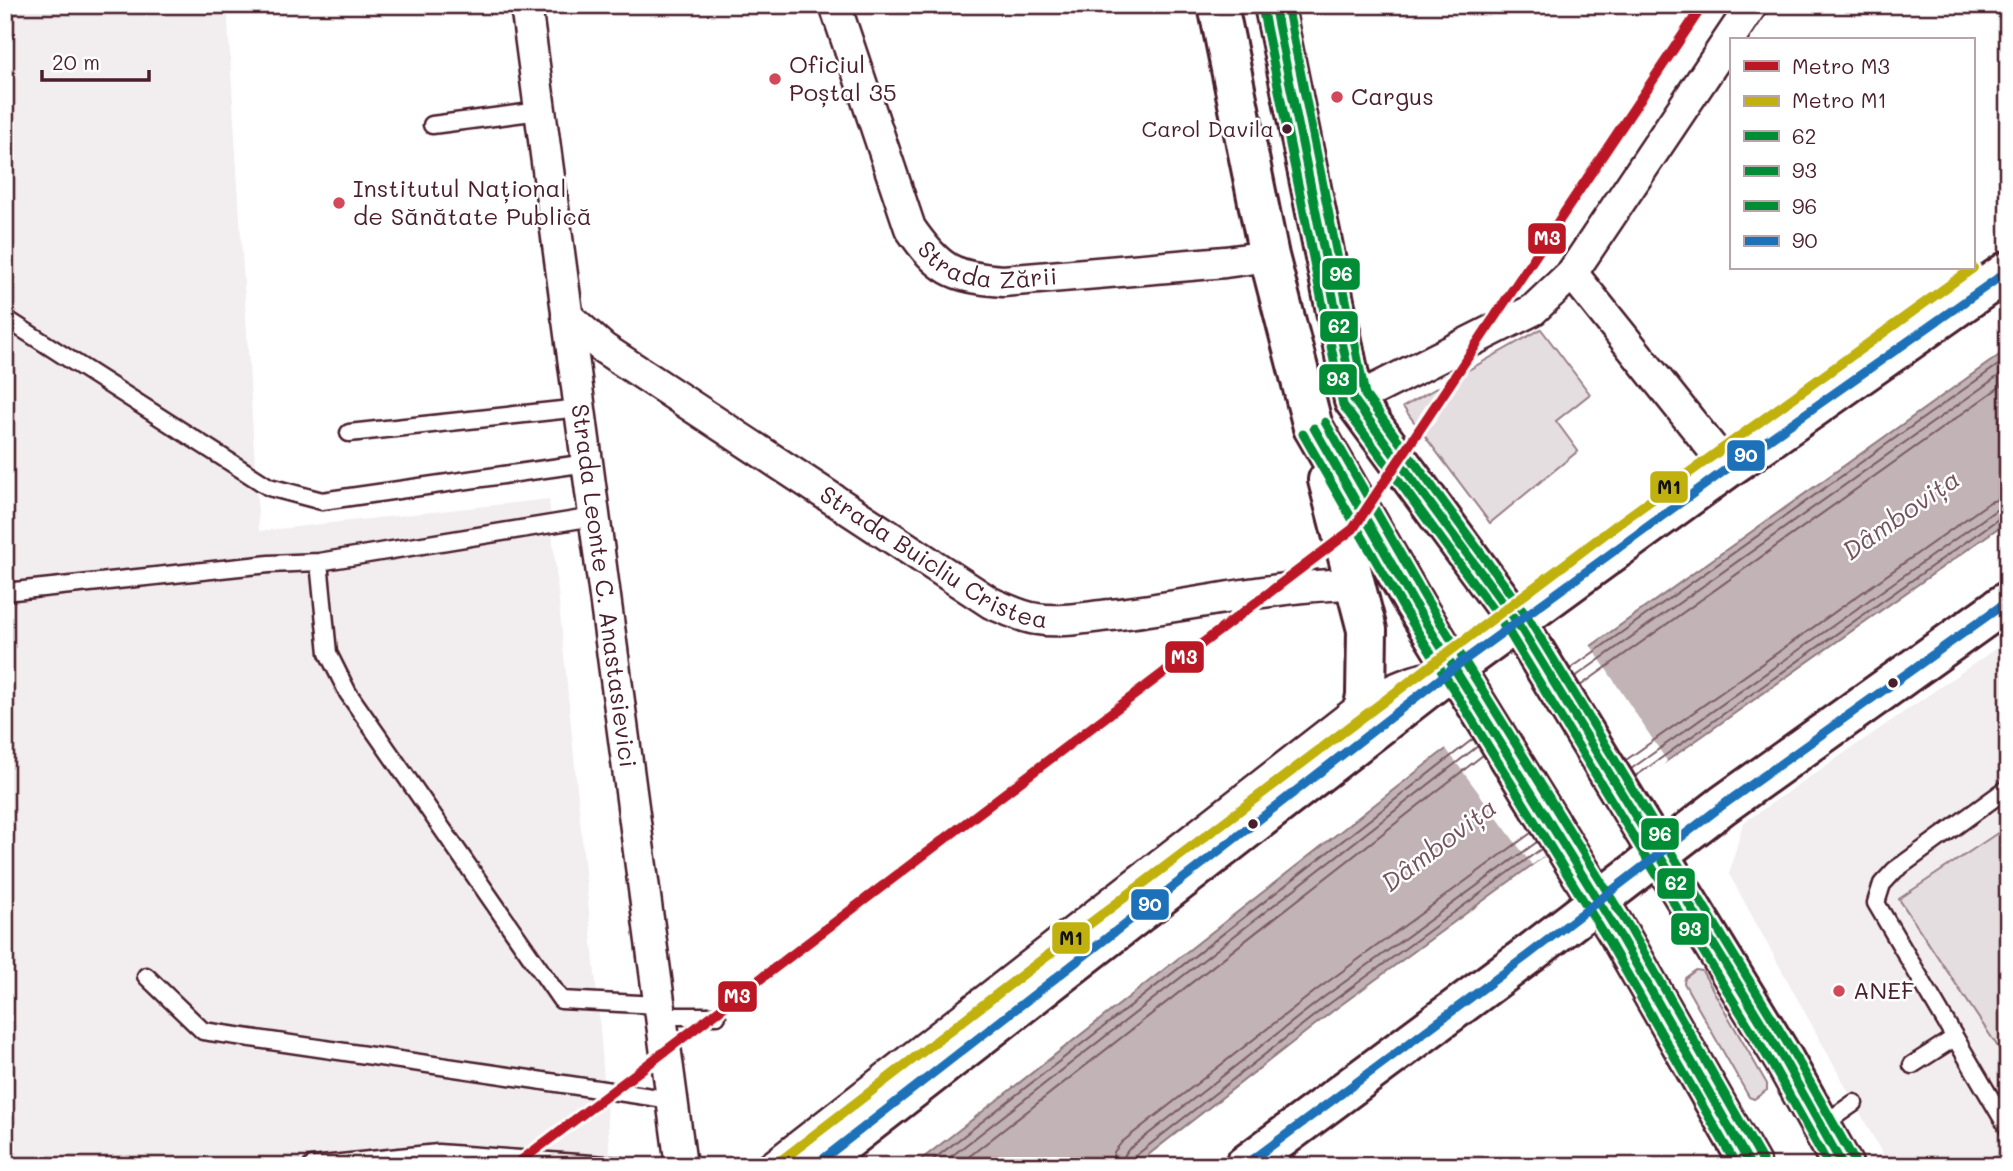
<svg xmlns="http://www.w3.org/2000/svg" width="2013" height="1171" viewBox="0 0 2013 1171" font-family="Mali,sans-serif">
<rect width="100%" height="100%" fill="#fff"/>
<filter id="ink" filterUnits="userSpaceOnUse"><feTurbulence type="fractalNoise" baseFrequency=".0143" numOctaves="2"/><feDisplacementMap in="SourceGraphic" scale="14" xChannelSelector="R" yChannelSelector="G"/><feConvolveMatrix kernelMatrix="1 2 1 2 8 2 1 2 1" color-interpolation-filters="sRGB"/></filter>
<g filter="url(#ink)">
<path fill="#f2eeef" d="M5,5h222l32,526 290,-32 49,505 13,162h-606z
M2008,640v526h-119l-160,-292 14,-51z"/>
<path fill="#e5dee0" stroke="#987e86" stroke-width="2" d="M1541,329l49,65 -34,27 22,30 -88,72 -87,-116z
M2008,826v236l-109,-163z
M1696,970l6,1 65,113v6l-13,9 -5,-2 -65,-114 1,-5z"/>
<path fill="#c1b3b6" stroke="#91787e" stroke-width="2" d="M2008,349v172l-341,240 -135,104 -198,145 -200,156h-221l525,-411z"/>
<path fill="#fff" d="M1589,643l78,118 -10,12 -125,92 -88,-119z"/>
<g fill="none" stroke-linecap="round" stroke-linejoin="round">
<path stroke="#7a5a63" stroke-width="2" d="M1570,669l438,-311
M1575,677l433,-308
M1580,686l428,-305
M1626,760l364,-258 18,-6
M1631,769l365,-259 12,-3
M1636,776l365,-259 7,-1
M925,1166l548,-427
M939,1166l539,-420
M957,1166l526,-411
M1111,1166l3,-14 8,-10 196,-153 213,-156
M1122,1166l1,-8 5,-8 196,-153 213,-155
M1130,1166l4,-9 195,-153 212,-155"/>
<defs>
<path id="service" d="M432,125l108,-14
M5,318l264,169 53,14 265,-38
M349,433l231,-25
M319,562l9,91 20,40 213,307 98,5
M5,592l264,-28 50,-2 275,-45
M2008,788l-113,82 -13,14 -6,19 132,225
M146,976l57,55 469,69
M660,1016h57
M1912,1065l42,-27
M1821,1126l33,-23
M312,1166l126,-13 182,13
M762,1166l604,-471c24,-12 46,-23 73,-26"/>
<g id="minor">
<path id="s1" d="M526,5l155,1161"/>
<path id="s2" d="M835,5l75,223c29,42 42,49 93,53l222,-19 44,-6"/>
<path d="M1572,273l156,195"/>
<path id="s3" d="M567,316l36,32 388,255c15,6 30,14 46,16 24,4 50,-2 74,-4 82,-9 162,-30 245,-31"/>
<path d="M1354,400l179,-90 39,-37 180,-268"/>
</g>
<path id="secondary" d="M1354,400l163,222 267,438 59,106
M1313,427l102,178 205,331 131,230
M1328,480l39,150 -1,65 -8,47
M814,1166l641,-499 273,-199 280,-197
M1244,1166l284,-211 195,-150 285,-204"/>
<path id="primary" d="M1218,5l51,251 44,171
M1274,5l80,395"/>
</defs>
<use href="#service" stroke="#4a1f2b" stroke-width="21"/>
<use href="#minor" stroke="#4a1f2b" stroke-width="35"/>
<use href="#secondary" stroke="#4a1f2b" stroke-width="44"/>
<use href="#primary" stroke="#4a1f2b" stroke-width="44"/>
<use href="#service" stroke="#fff" stroke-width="16"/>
<use href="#minor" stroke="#fff" stroke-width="30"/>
<use href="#secondary" stroke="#fff" stroke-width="38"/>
<use href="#primary" stroke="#fff" stroke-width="38"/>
<defs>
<path id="bus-1" d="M1274,5l80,395 163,222 267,438 59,106
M1314,428l101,177 205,331 131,230"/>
<path id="bus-2" d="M1262,7l81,398 164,224 266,437 56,100
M1303,434l102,177 204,331 128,224"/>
<path id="bus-3" d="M1287,5l78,390 162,221 267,438 60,106
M1325,422l101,177 205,331 131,230"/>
<path id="bus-4" d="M814,1166l641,-499 273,-199 280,-197
M1244,1166l284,-211 195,-150 285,-204"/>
</defs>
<use href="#bus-1" stroke="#fff" stroke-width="14"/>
<use href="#bus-2" stroke="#fff" stroke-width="14"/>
<use href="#bus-3" stroke="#fff" stroke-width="14"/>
<use href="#bus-4" stroke="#fff" stroke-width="14"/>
<use href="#bus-1" stroke="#008d36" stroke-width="9"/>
<use href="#bus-2" stroke="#008d36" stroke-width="9"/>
<use href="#bus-3" stroke="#008d36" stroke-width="9"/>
<use href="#bus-4" stroke="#1d71b8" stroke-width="9"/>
<defs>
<path id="metro-1" d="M514,1166l839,-637 350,-524"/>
<path id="metro-2" d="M774,1166l252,-194 592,-448 355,-256"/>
</defs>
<use href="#metro-1" stroke="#fff" stroke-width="16"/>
<use href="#metro-2" stroke="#fff" stroke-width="16"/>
<use href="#metro-1" stroke="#bc1725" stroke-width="10"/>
<use href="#metro-2" stroke="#c0b10f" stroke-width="10"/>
</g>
</g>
<g fill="#d1495b" stroke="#fff" stroke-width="2.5">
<circle cx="775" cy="79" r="7"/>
<circle cx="1337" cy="97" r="7"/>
<circle cx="339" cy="203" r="7"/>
<circle cx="1839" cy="991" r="7"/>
</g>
<g fill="#4a1f2b" stroke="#fff" stroke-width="2.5">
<circle cx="1287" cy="129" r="6"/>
<circle cx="1893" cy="683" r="6"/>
<circle cx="1253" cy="824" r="6"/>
</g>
<g text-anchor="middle" stroke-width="5" stroke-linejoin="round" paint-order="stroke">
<g font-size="22" fill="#4a1f2b" stroke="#fff" text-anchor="end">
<text x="1274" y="137">Carol Davila</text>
</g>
<g font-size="24" fill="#4a1f2b" stroke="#fff" text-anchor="start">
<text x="789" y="73">Oficiul<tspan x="789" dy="28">Poștal 35</tspan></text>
<text x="1351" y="105">Cargus</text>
<text x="353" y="197">Institutul Național<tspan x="353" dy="28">de Sănătate Publică</tspan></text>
<text x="1853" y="999">ANEF</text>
</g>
<g font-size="24" fill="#4a1f2b" stroke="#fff">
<text dy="8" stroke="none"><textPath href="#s2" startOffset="329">Strada Zării</textPath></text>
<text dy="8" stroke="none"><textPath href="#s3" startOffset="441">Strada Buicliu Cristea</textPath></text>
<text dy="8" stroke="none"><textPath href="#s1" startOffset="586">Strada Leonte C. Anastasievici</textPath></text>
</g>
<g font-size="26" font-style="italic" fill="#74535c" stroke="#fff">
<text transform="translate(1901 515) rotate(-35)" y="9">Dâmbovița</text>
<text transform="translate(1439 845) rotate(-37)" y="9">Dâmbovița</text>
</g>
</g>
<g stroke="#fff" stroke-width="2.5">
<rect x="1527" y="222" width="40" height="33" rx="7" fill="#bc1725"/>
<rect x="1321" y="257" width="40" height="34" rx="7" fill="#008d36"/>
<rect x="1319" y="310" width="40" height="33" rx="7" fill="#008d36"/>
<rect x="1318" y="363" width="40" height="33" rx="7" fill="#008d36"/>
<rect x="1726" y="439" width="40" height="33" rx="7" fill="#1d71b8"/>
<rect x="1649" y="470" width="40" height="34" rx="7" fill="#c0b10f"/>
<rect x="1164" y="640" width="41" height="34" rx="7" fill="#bc1725"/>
<rect x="1640" y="817" width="40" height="34" rx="7" fill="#008d36"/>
<rect x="1656" y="867" width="40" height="33" rx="7" fill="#008d36"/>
<rect x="1130" y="888" width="40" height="33" rx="7" fill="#1d71b8"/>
<rect x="1670" y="912" width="40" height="34" rx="7" fill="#008d36"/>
<rect x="1051" y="921" width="40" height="34" rx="7" fill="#c0b10f"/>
<rect x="717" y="980" width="41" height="33" rx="7" fill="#bc1725"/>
</g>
<g font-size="19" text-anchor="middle" font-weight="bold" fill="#fff">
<text x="1547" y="245">M3</text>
<text x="1341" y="281">96</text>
<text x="1339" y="333">62</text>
<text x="1338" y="386">93</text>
<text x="1746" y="462">90</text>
<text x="1184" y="664">M3</text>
<text x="1660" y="841">96</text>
<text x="1676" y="890">62</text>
<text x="1150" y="911">90</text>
<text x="1690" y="936">93</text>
<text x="737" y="1003">M3</text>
</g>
<g font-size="19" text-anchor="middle" font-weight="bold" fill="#111">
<text x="1669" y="494">M1</text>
<text x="1071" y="945">M1</text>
</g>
<rect width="2013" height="1171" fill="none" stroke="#fff" stroke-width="28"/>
<rect x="14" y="14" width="1985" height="1143" fill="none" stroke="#4a1f2b" stroke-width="2.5" filter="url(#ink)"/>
<rect x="1730" y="38" width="245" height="231" fill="#ffffff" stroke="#b7a5aa" stroke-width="2"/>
<rect x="1744" y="61" width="35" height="10" fill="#bc1725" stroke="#b7a5aa" stroke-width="2"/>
<text x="1792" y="74" font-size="21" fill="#4a1f2b">Metro M3</text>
<rect x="1744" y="96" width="35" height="10" fill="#c0b10f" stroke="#b7a5aa" stroke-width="2"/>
<text x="1792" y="108" font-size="21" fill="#4a1f2b">Metro M1</text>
<rect x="1744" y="131" width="35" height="10" fill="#008d36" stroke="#b7a5aa" stroke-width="2"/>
<text x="1792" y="144" font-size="21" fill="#4a1f2b">62</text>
<rect x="1744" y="166" width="35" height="10" fill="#008d36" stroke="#b7a5aa" stroke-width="2"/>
<text x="1792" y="178" font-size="21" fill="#4a1f2b">93</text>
<rect x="1744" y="201" width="35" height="10" fill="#008d36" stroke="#b7a5aa" stroke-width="2"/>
<text x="1792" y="214" font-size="21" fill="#4a1f2b">96</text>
<rect x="1744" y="236" width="35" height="10" fill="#1d71b8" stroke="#b7a5aa" stroke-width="2"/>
<text x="1792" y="248" font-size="21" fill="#4a1f2b">90</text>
<path d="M42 70v10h107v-10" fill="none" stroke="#4a1f2b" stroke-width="3.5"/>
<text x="52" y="70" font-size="21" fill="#4a1f2b" stroke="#ffffff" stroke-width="5" paint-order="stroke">20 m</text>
</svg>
